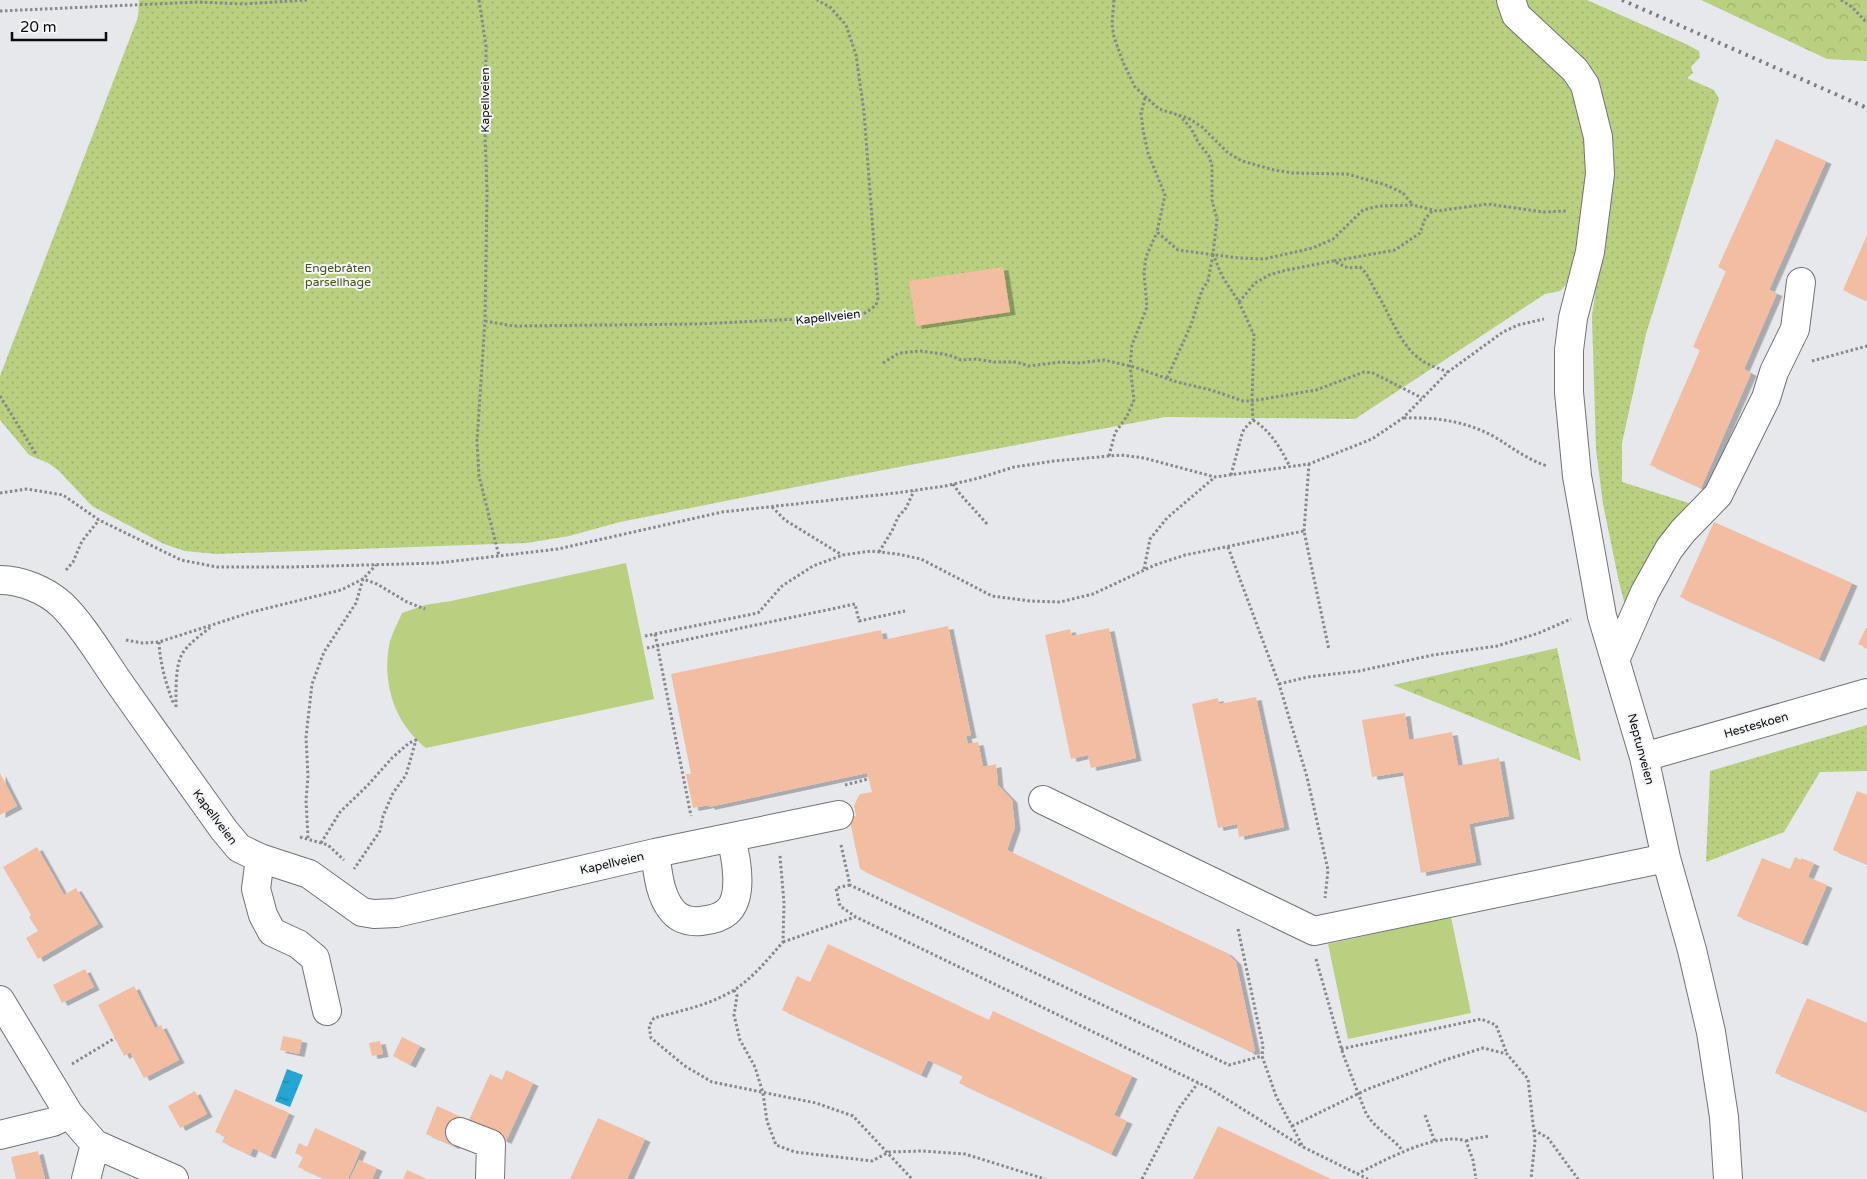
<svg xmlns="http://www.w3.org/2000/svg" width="1867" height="1179" viewBox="0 0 1867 1179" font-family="'Varela Round',sans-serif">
<defs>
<pattern id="grass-dots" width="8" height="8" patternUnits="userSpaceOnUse" patternTransform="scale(1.25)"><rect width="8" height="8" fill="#b8d080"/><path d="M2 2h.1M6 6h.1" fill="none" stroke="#9db16d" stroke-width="1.8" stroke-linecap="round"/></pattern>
<pattern id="forest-crowns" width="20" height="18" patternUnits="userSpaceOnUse" patternTransform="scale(1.25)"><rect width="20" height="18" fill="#b8d080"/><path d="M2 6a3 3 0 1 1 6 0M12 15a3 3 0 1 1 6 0" fill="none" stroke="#9db16d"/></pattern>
<pattern id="water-ripples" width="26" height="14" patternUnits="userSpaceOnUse" patternTransform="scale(1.25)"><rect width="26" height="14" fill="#25a5d3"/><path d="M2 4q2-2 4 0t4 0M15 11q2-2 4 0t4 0" fill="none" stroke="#1e85aa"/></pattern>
<filter id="shadow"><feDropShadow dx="5.5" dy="3" stdDeviation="0" flood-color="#0004"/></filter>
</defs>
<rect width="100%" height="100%" fill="#e7e8ec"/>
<path fill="url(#grass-dots)" d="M139,0h1362l66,77 16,38 4,56 -3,54 -18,60 -6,6 -15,3 -190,125 -190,-2 -319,60 -226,45 -51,14 -42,7 -310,11 -32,-3 -21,-7 -72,-38 -34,-36 -10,-7 -19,-8 -29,-35v-44l138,-359z
M1522,0h65l101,45 11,6 1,6 -9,10 2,6 -6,5 27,12 5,9 -73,235 -24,109v39l73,23 -69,104 -7,-27 -16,-78 -7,-54 -4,-134 3,-21 9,-189 -3,-18 -16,-22 -60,-55z
M1867,725v46l-47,1 -36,60 -78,30 4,-91z"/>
<path fill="url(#forest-crowns)" d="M1701,0h166v61l-40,-2z
M1557,648l24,113 -188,-76z"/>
<path fill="#b8d080" d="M626,563l28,136 -228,49c-32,-25 -45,-67 -36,-107 3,-9 8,-19 12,-28l23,-8 26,-4z
M1451,917l20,96 -123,26 -20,-95z"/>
<path fill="url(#water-ripples)" d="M287,1069l16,6 -13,32 -15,-6z"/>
<path fill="#f3bda1" filter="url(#shadow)" d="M1776,139l50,22 -57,129 8,3 -33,76 7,4 -50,115 -51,-23 50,-115 -7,-3 33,-76 -8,-4z
M1867,235v66l-24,-11z
M1003,267l7,45 -94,14 -7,-45z
M1714,522l138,61 -33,76 -139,-62z
M948,626l23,109 -5,1 2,8 10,-2 5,25 13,-3 2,21 14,15 3,27 -8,23 220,103 9,9 19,89 -6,1 -1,-2 -388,-181 -11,-52 7,-1 -2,-10 4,-9 2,-3 12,-2 -5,-19 -158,34v-2l-16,3 -7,-34h5l-20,-100 210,-44 2,10z
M1109,628l27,130 -45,10 -3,-13 -17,4 -26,-124 25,-6 2,7z
M1866,628h1v20l-9,-4z
M1256,697l28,130 -45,10 -2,-13 -19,4 -26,-124 26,-6 1,6z
M1405,713l4,27 43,-8 6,34 41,-8 10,58 -40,8 7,38 -55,11 -18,-101 -31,5 -10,-57z
M0,773l17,33 -17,9z
M1857,791l10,4v69l-34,-14z
M37,847l27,48 12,-7 22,36 -60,35 -12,-21 12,-7 -9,-14 2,-2 -28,-48z
M1795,857l6,3v-2l13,5 -6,14 19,8 -25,58 -65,-27 25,-58 28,11z
M828,944l161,76 4,-9 139,65 -18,39 13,6 -16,33 -152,-71 4,-7 -35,-16 -7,15 -139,-65 15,-34 13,6z
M85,969l9,18 -32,16 -9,-18z
M134,986l21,42 6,-3 18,35 -35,18 -14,-26 -6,4 -26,-51z
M1807,998l60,25v89l-92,-39z
M283,1036l19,4 -3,14 -19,-4z
M402,1037l18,9 -10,19 -17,-9z
M380,1041l3,13 -11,2 -3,-13z
M506,1070l27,13 -27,58 -23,-11 1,-3 -15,-7 21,-46 12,6z
M235,1089l54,24 -19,43 -17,-8 -3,7 -28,-13 3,-6 -10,-4z
M195,1091l12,23 -27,14 -12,-22z
M437,1106l29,13 -12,27 -28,-12z
M598,1118l47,21 -18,40h-57z
M1218,1126l113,53h-138z
M315,1128l46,21 -13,30h-23l-27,-12 5,-10 -8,-4 4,-10 8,4z
M38,1151l7,28h-29l-5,-22z
M359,1160l18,8 -5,11h-22z
M407,1170l20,9h-24z"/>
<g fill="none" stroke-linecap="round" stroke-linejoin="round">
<defs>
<path id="minor" d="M1511,0l5,15 59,55 10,15 13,52 2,37 -10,78 -17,66 -4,32v42l8,84 25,140 42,141 22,101 26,92 19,82 13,85 4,62
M0,580c21,0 46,10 62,25 20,19 40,53 56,76 35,50 71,100 106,149l15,18 21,10 49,16 53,38 12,2 22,-1 259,-60 184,-38
M1615,660l30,-68 24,-43 14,-18 35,-36 48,-97 8,-26 21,-43 6,-47
M1644,757l223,-64
M1043,800l271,131 352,-73
M655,853c3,19 4,40 16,56 7,10 18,13 30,12 9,-1 19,-3 26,-9 17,-15 9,-55 4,-74
M260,858l-4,31 7,26 9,17 26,12 17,14 12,53
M0,1000l69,114 26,30 79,35
M460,1132l31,12 -1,35
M0,1135l53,-13 16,-8
M86,1179l9,-35"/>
</defs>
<use href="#minor" stroke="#727376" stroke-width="30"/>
<path stroke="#88888b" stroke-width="3" stroke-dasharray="2.5 2.5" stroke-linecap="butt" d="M479,0l7,46 -1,89 2,57 -2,129 -8,120 2,35 20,80
M1114,0l-2,24 2,13 9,25 12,25 24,22 29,9 14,9 26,26 14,8 32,9 19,3 54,1 39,11 17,8 10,12
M1841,0l11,7 15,16
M0,11l199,-9 44,2 64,-4
M1145,98l-4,15 2,17 5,23 17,42 -8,37 21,18 61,8 25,1 49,-11 20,-9 30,-29 16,-4 34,-1 24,6 51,-7 55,8 23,-1
M1179,115l12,13 7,14 11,14 3,10v34l5,19 -4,35 9,22 17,26 15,33 -2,66 1,19
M1334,261l61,-11 25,-17 5,-14 8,-9
M1239,302l16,-19 14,-8 13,-4 51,-10 15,7 12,-1c8,7 10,14 15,23 15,23 25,59 51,73 7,4 15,6 22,9
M485,321l28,5 185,-2 159,-8 10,-4 9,-7 2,-7 -14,-186 -8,-57 -10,-30 -16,-18 -13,-7
M1812,361l55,-15
M883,363l16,-10 22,-2 28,4 12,5 15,-1 18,3h22l13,4 32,-4 17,1 26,-3 30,7 43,15 34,8 32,11h9l64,-11 48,-18 9,1 49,25
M1167,378l24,-53 11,-35 6,-9 5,-27
M0,396l36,58
M1404,418c31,-1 61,3 89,18 19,11 31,22 54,30
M1253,420c18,11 28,29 37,47
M1109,456l6,-23 12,-17 7,-16 -4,-34 2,-21 15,-38 -3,-34 2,-16 11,-25
M1231,475l11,-41 2,-5 9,-9
M953,484l7,10 28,31
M0,493l27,-4 36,6 36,25 82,40 36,7h74l147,-4 120,-14 164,-37 174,-19 49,-7 34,-8 35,-11 40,-6 67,-6 23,3 71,19 94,-13 63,-25 31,-21 45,-46 55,-40 15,-7 26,-6
M772,507l13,13 57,35
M1304,531l5,-67
M1228,547l51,137 28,93 21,93 -3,28
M879,552l13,-21 6,-14 8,-9 8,-17
M1144,569l6,-30 17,-21 48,-41
M66,570l7,-8 9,-21 17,-21
M655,634l36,182
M645,636l113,-23 24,-27 31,-20 30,-11 28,-4 26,3 24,5 71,37 38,5 30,1 33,-8 62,-29 30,-10 119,-24 25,119
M126,640l16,3 17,-1 93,-30 89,-22 22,-11 13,-14
M159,642c1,22 7,42 15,63
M647,648l208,-44 4,17 46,-10
M1279,684l29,-7 51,-6 74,-16 64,-9 42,-13 32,-14
M176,707c0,-15 -1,-40 6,-53 7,-11 20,-20 30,-28
M845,785l23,-6
M300,837l28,8 16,15
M308,838l-2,-38 2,-23 -2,-40 6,-53 12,-32 32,-49 7,-24 14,5 30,18 18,7
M321,843l19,-31 28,-27 24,-27 17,-15 7,-3 -10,35 -13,18 -10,23 -3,15 -26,38
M841,845l9,40 379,180 33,-9
M780,856l4,47 -1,39c-15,17 -30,36 -49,48 -24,15 -54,21 -80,28l-5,8 2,12 34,28 27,16 104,21 37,13 59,63
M850,885l-14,3 4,18 16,11 353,171 94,59
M1238,929l25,117 -1,10 14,40 27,51 65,32
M783,942l72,-25
M1316,959l27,95 22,57c8,17 27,26 38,40
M734,990l3,6 -3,19 6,25 15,27 8,26 4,28 9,24 19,7 77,9 17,-9 33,-1 43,3 80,25
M1341,1049l140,-30 15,6 11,29
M72,1064l43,-26
M1425,1115l10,27
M1292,1126l76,-37 77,-29 38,-12 24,6 21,25 7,62 -4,38
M1534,1130l14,8 30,41
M1466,1141l5,-2 19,-3
M1357,1174c26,-13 80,-43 109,-33l7,19 3,19
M1142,1179l37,-71 19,-25"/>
<use href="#minor" stroke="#fff" stroke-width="28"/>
<path stroke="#7c7c7f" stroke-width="4" stroke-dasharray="2.5 5" stroke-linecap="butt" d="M1622,0l245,108"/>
</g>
<g text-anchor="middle" stroke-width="4" stroke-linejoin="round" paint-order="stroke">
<g font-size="12" fill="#0b0b0c" stroke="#f5f6f9">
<text transform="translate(485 100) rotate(-90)" y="4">Kapellveien</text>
<text transform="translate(828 317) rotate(-6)" y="4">Kapellveien</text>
<text transform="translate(1756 725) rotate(-16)" y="4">Hesteskoen</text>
<text transform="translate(1641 749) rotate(75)" y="4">Neptunveien</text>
<text transform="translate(215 817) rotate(53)" y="4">Kapellveien</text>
<text transform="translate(612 863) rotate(-13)" y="4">Kapellveien</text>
</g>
<g font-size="12" fill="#455512" stroke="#f5f6f9">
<text x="338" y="272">Engebråten<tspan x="338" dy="14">parsellhage</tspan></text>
</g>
</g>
<path d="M12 32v8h94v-8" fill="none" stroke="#0b0b0c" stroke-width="2.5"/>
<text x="20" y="32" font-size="15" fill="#0b0b0c" stroke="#f5f6f9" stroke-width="4" paint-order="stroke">20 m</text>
</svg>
